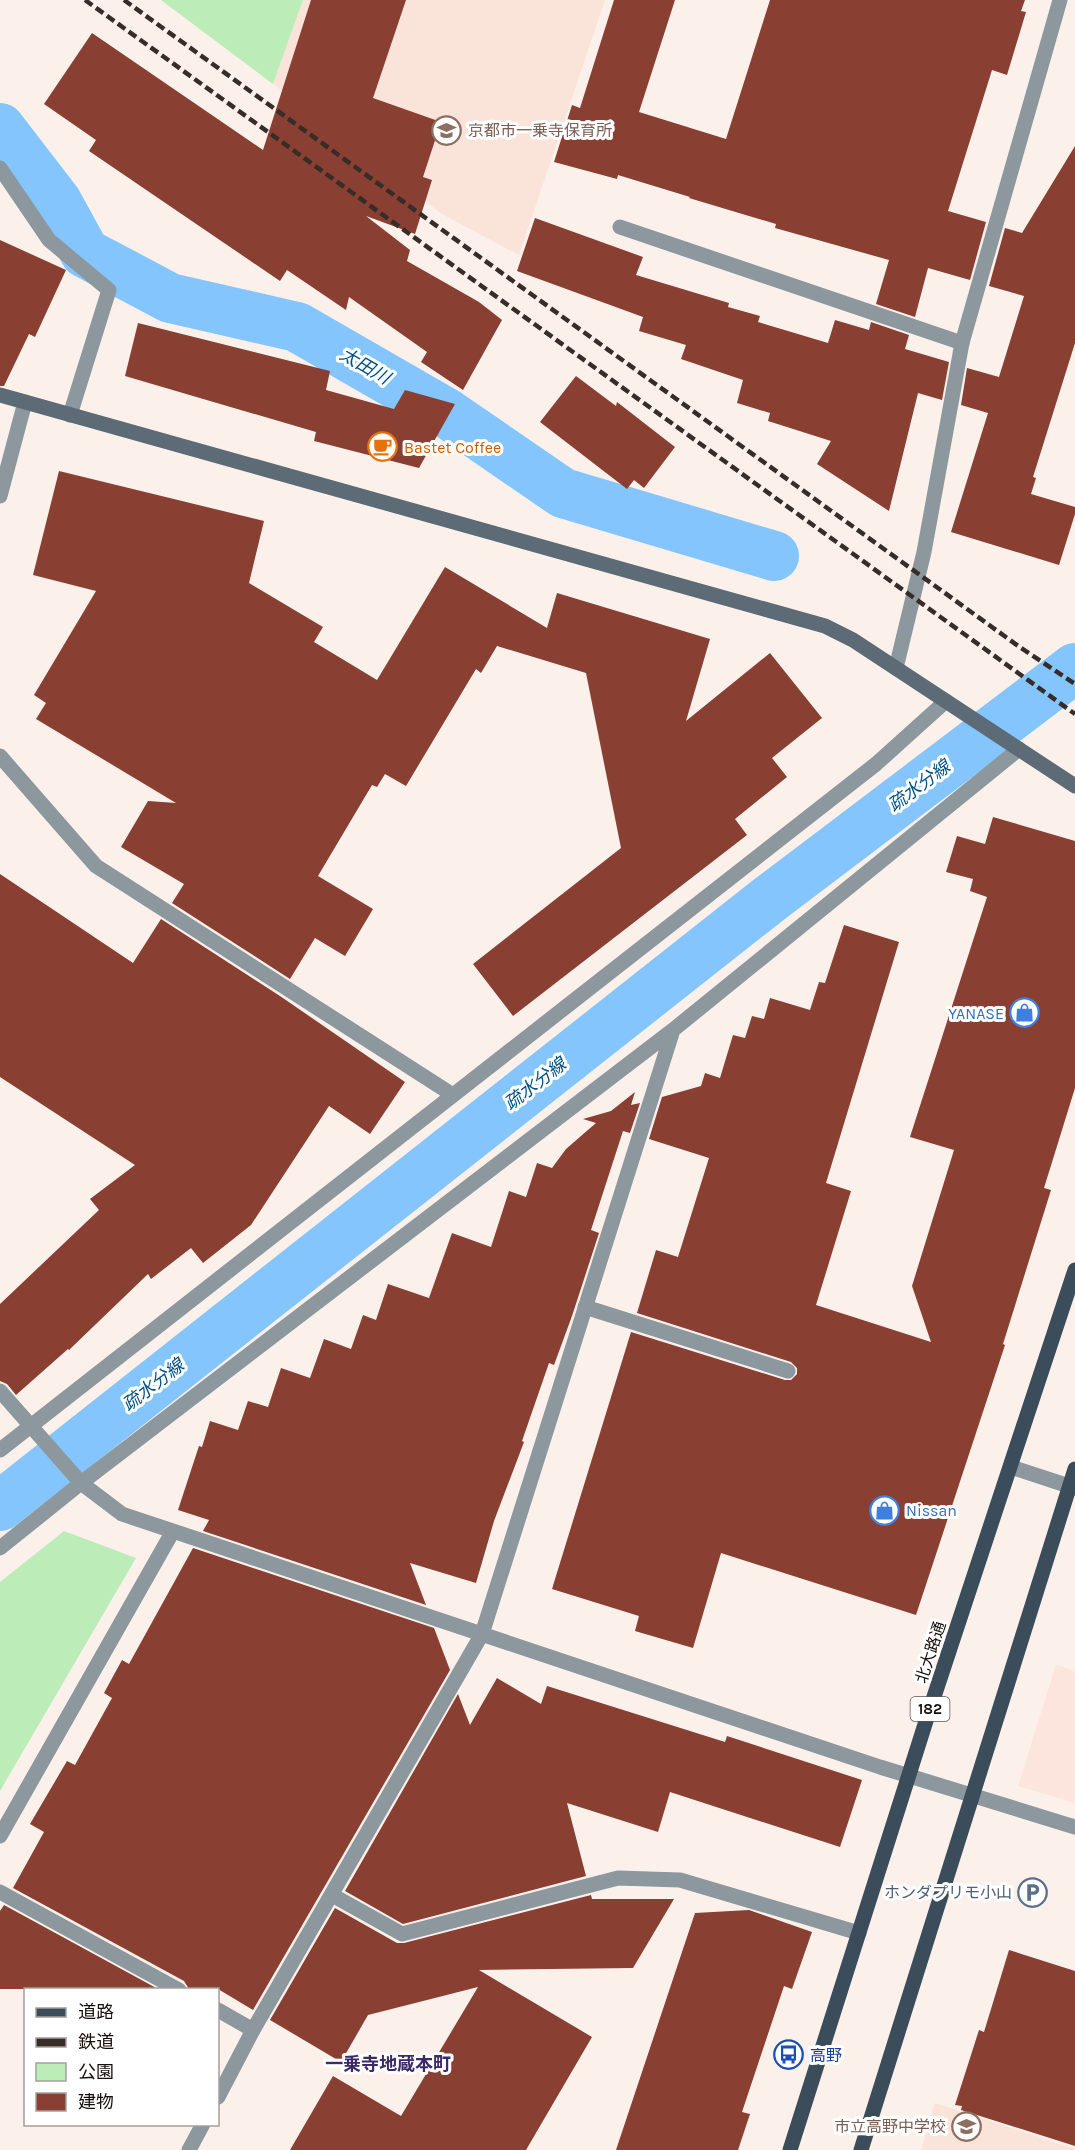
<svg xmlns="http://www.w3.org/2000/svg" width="1075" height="2150" viewBox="0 0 1075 2150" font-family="Karla,'Noto Sans JP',sans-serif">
<rect width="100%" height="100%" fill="#fcf0eb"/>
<path fill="#fce5dc" d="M1056,1665l19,6v132l-57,-17z"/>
<path fill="#fae3d8" d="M303,0h302l-86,255 -77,-41 -169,-130z
M935,2103l140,46v1h-154z"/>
<path fill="#bcedb8" d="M161,0h142l-30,84z
M64,1531l72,27 -136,233v-209z"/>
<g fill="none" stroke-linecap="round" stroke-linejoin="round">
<path stroke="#84c5fe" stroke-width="50" d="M0,128l57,74 28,51 85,45 127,29 151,87 115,79 211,63
M0,1506l771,-608 304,-230"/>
</g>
<path fill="#893f32" d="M311,0h95l-33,98 68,24 -18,55 9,3 -17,54 -49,-18 44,34 -3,11 72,41 23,18 -39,70 -42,-28 6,-10 -78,-55 -3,13 -59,-40 -7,11 -191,-130 7,-11 -52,-36 48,-71 171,117z
M614,0h61l-36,112 87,27 44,-139h255l-4,11 5,1 -19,63 -15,-5 -44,141 38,11 -16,58 -42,-12 -13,49 -39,-13 13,-44 -114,-32 1,-4 -87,-26 1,-1 -72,-22 -1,4 -63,-17 18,-57 8,3z
M1075,146v197l-42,134 3,1 -5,16 44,13v7l-16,51 -108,-33 37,-119 -27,-8 6,-37 32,9 25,-81 -35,-10 16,-58 17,5z
M535,218l108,39 -7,18 93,28 -1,4 32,9 -2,6 70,21 7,-23 34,10 2,-8 38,13 -4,14 44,13 -7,38 -24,-7 -29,118 -72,-47 14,-23 -63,-20 2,-8 -33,-10 6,-23 -62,-21 5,-14 -47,-14 4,-14 -126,-46z
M0,240l66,30 -31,67 -6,-3 -25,52h-4z
M138,323l192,48 -4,19 68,19 11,-19 50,14 -36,64 -105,-27 2,-9 -191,-56z
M576,376l40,30 1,-4 58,45 -31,41 -10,-8 -7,9 -87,-67z
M59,471l205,50 -15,62 74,44 -9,15 63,38 68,-113 102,61 10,-35 153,46 -24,82 84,-68 52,65 -50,40 15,19 -52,42 12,16 -234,181 -40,-52 148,-116 -35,-175 -89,-27 -16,27 -5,-4 -70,117 -21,-12 -8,13 -5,-2 -54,91 55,33 -28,47 -30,-18 -25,41 -118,-76 12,-19 -63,-37 27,-46 28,2 -140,-84 10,-16 -12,-8 62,-104 -63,-16z
M993,817l82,24v247l-31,100 7,2 -48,154 2,1 -89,270 -195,-62 -28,95 -58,-17 4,-15 -87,-27 79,-257 154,48h6l6,-6v-6l-6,-6 -154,-49 19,-63 22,7 31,-99 -60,-19 13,-42 39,-11 4,-13 15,5 13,-43 12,3 7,-22 12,3 6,-21 40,12 9,-28 6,1 19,-58 55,17 -73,241 25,8 -35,114 115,37 -19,-56 42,-136 -44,-13 77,-240 -17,-6 3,-12 -27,-7 11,-36 28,8z
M0,874l133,89 28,-44 119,77 125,86 -35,52 -41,-28 -78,119 -48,38 -12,-15 -40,31 -3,-5 -79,76 -1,-1 -52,46 -9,-11 -7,-3v-77l99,-94 -9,-11 45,-34 -135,-88z
M635,1092l-4,13 9,-2 -10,30 -7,-2 -32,99 8,3 -27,83 -18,49 -5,-2 -27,78 2,1 -30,79 -18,62 -66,-20 16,42 -223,-74 6,-11 -31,-10 21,-64 3,1 8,-26 28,9 10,-29 20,6 13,-39 29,10 14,-39 27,10 12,-34 13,5 12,-36 41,14 23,-65 39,14 18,-56 17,6 11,-34 15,5 14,-19 30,-26 -13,-4 28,-8z
M193,1548l241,80 16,42 -197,340 -35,-21h-29l-5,-8 -171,-93 31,-56 -14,-8 37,-63 8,4 37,-67 -8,-5 18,-33 7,4z
M497,1678l44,26 6,-18 178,56 2,-6 135,44 -22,67 -170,-55 -12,40 -91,-29 19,73 -183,48 -58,-33 113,-197 12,31z
M591,1895l1,4h82l-41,69 -154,2 113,67 -66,113h-236l43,-74 68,40 77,-129 -110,28 -27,47 -71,-42 65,-112 62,35h7z
M4,1905l154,84h-158v-78z
M749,1910l63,22 -20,57 -8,-3 -42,126 8,2 -12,36h-122l79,-237z
M1009,1950l66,21v175l-114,-36 1,-4 -7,-1 24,-75 5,2z"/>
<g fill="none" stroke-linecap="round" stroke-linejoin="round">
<path stroke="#8c979e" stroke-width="15" d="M620,227l342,116
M585,1307l203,64
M0,1892l179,98
M332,1895l70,39 216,-56 62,2 179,53
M218,2010l35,20"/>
<path stroke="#8c979e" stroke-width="15" d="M0,168l49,72 60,50 -39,125
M0,496l25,-94
M896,668l28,-116 38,-209 98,-343
M0,756l96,110 357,229
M0,1391l81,92 41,31 758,253 195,60
M0,1450l876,-686 70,-63
M1011,1467l64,21
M0,1548l81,-65 592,-453 346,-281
M0,1836l173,-305
M218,2097l35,-67 229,-396 191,-604
M189,2150l14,-26"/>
<path stroke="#5c6b76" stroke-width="15" d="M0,395l825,231 28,14 222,146"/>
<path stroke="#3b4d5a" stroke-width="15" d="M790,2150l136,-429 149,-451
M861,2150l214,-681"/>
<path stroke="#362c28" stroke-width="4.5" stroke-dasharray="9 4.5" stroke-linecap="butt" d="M85,0l990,714
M124,0l897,648 54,36"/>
</g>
<defs>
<symbol id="school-ring" viewBox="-11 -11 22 22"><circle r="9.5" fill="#fff" stroke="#8d6e63" stroke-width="1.5"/><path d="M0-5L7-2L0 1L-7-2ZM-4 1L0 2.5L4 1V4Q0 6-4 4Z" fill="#8d6e63"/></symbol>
<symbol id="cafe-ring" viewBox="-11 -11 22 22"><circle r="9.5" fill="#fff" stroke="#e8710a" stroke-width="1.5"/><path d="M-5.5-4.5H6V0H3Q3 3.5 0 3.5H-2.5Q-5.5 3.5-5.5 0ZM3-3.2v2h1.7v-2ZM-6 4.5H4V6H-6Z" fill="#e8710a"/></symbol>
<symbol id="shop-ring" viewBox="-11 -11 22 22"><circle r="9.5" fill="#fff" stroke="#3f7fe0" stroke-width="1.5"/><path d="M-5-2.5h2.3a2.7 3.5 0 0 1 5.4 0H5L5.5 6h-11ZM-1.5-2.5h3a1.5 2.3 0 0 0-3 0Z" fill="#3f7fe0"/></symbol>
<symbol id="parking-ring" viewBox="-11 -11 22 22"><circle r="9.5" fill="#fff" stroke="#5c6f8a" stroke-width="1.5"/><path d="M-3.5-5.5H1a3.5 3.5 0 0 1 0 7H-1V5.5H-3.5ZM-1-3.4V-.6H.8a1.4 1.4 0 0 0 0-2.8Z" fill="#5c6f8a"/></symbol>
<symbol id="bus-ring" viewBox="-11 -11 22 22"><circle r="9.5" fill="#fff" stroke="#1a4fb4" stroke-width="1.5"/><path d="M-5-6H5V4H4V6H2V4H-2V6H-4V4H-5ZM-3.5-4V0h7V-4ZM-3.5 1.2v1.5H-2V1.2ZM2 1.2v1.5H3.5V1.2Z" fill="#1a4fb4"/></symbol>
</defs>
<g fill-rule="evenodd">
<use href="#school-ring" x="430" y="114" width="33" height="33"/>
<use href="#cafe-ring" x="366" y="430" width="33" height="33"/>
<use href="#shop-ring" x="1008" y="996" width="33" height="33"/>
<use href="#shop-ring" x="868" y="1494" width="33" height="33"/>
<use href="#parking-ring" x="1016" y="1876" width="33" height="33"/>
<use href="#bus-ring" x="772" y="2038" width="33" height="33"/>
<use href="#school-ring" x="950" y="2110" width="33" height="33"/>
</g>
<g text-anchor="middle" stroke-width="6" stroke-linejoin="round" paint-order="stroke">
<rect fill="#fff" stroke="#5d5654" stroke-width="1.5" x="910.5" y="1697" width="39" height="24" rx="4.5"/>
<g font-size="15" font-weight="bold" fill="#180e0a">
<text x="930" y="1714">182</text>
</g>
<g font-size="16" fill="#785e54" stroke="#fff" text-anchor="start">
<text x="468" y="136">京都市一乗寺保育所</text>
<text x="946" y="2132" text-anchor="end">市立高野中学校</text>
</g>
<g font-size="16" fill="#c56008" stroke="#fff" text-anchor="start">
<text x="404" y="453">Bastet Coffee</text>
</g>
<g font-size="16" fill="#366cbe" stroke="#fff" text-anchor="end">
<text x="1004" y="1019">YANASE</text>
<text x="906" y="1516" text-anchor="start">Nissan</text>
</g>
<g font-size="16" fill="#180e0a" stroke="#fff">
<text transform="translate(930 1652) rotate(-72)" y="6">北大路通</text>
</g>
<g font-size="16" fill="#4e5e75" stroke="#fff" text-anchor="end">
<text x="1012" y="1898">ホンダプリモ小山</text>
</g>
<g font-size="16" fill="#164399" stroke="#fff" text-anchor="start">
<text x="810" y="2061">高野</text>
</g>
<g font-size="18" font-style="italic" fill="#005083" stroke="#fff">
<text transform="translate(365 366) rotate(30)" y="6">太田川</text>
<text transform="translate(919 786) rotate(-37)" y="6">疏水分線</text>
<text transform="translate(535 1084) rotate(-38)" y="6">疏水分線</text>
<text transform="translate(153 1385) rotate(-38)" y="6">疏水分線</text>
</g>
<g font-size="18" font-weight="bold" fill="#3b2a65" stroke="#fff">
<text x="388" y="2070">一乗寺地蔵本町</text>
</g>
</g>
<rect x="24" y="1988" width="195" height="138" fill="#ffffff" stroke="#a39f9d" stroke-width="1.5"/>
<rect x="36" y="2008" width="30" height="9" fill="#3b4d5a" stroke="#a39f9d" stroke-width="1.5"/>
<text x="78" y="2018" font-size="18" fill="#180e0a">道路</text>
<rect x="36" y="2038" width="30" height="9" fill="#362c28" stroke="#a39f9d" stroke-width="1.5"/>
<text x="78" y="2048" font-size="18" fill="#180e0a">鉄道</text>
<rect x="36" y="2063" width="30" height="18" fill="#bcedb8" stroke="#a39f9d" stroke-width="1.5"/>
<text x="78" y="2078" font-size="18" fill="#180e0a">公園</text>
<rect x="36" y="2093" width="30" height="18" fill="#893f32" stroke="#a39f9d" stroke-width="1.5"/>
<text x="78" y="2108" font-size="18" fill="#180e0a">建物</text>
</svg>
